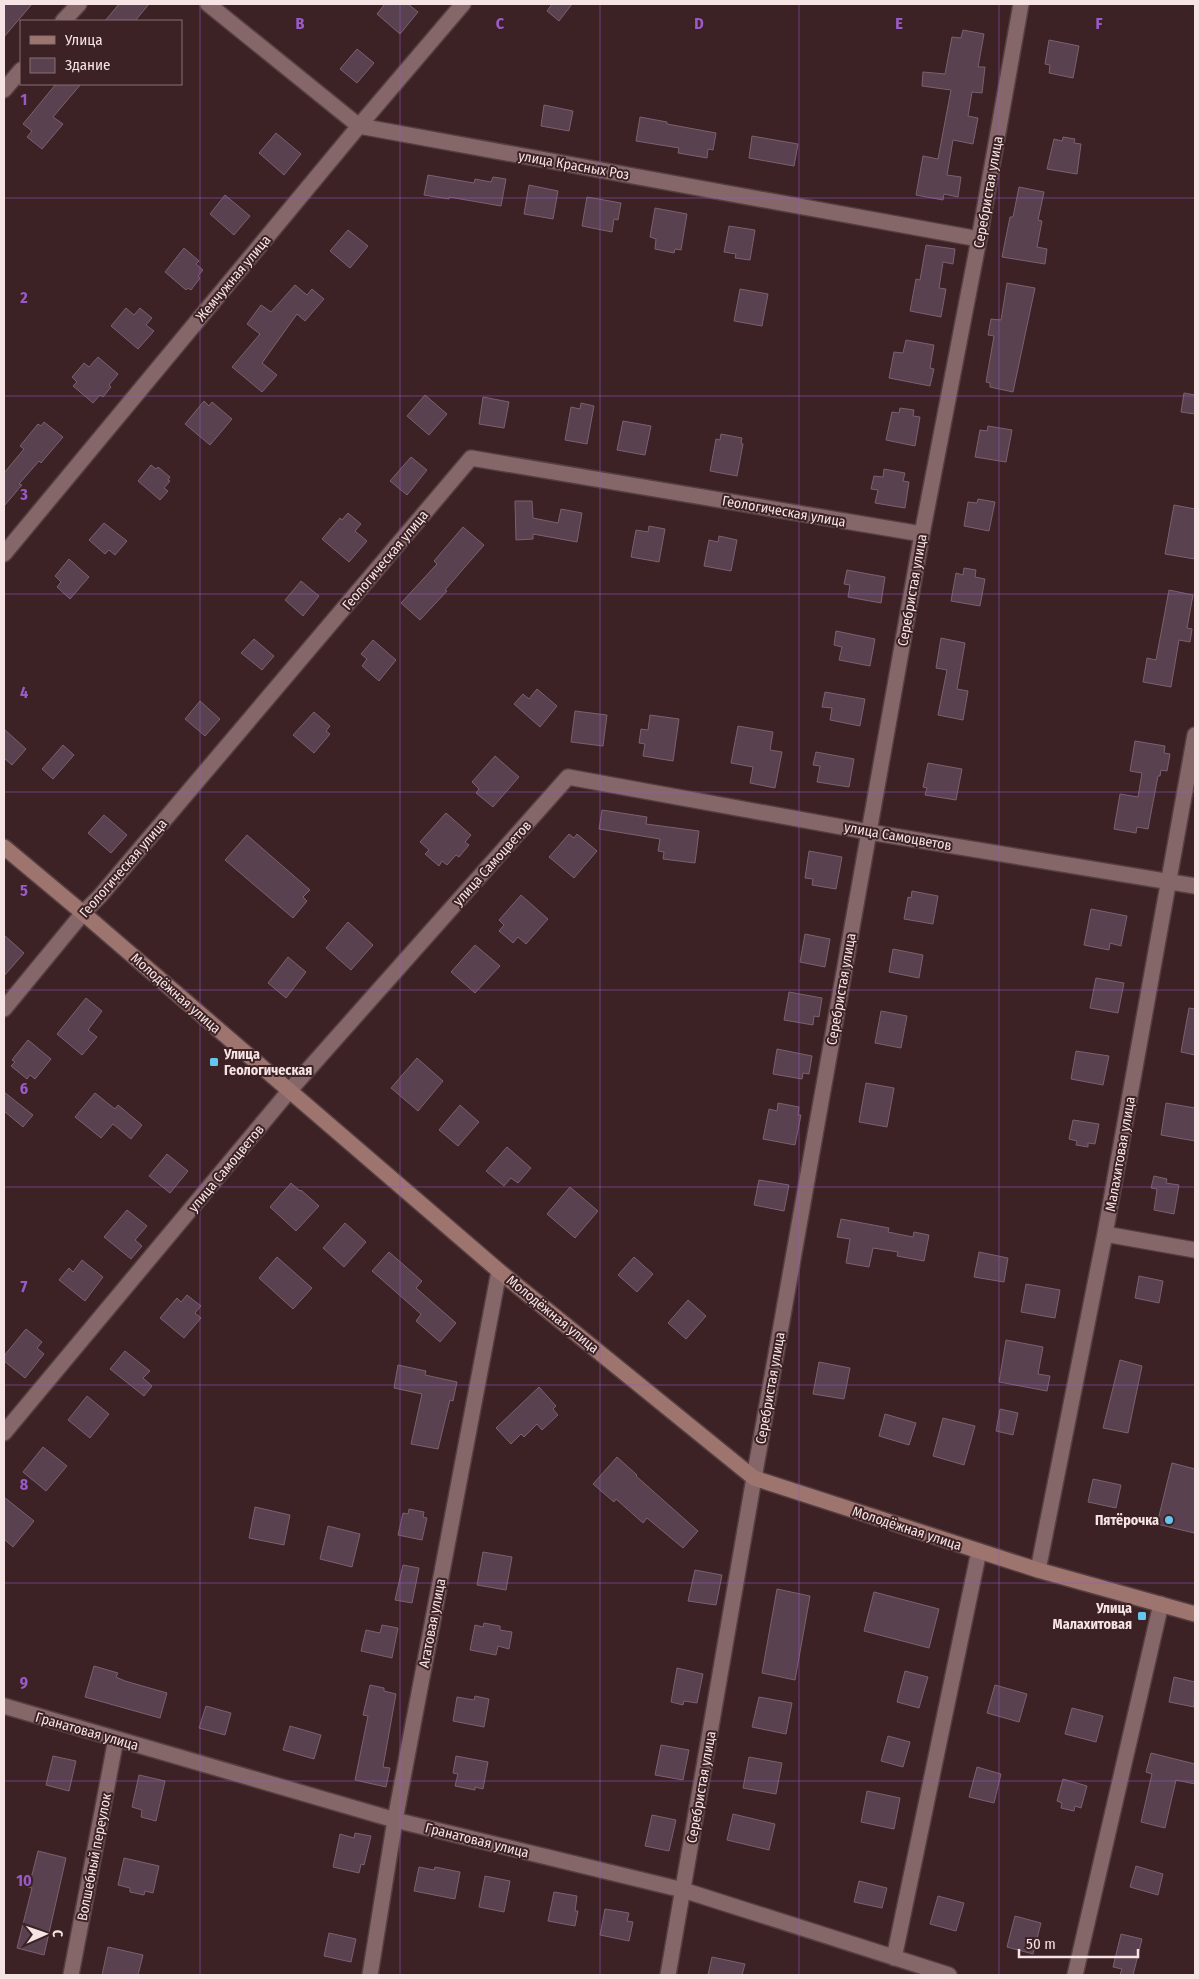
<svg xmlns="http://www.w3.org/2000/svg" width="1199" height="1979" viewBox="0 0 1199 1979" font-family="'Fira Sans Condensed',sans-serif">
<rect width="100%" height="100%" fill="#3c2225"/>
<path fill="#59414f" stroke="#7b6170" d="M4,4h28l-28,33z
M119,4h30l-14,17h-30z
M385,4h23l10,8 -18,22 -23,-20z
M552,4h20l-13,17 -12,-10z
M963,30l21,4 -6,33h7l-3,26 -10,-1 -4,24 10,2 -5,26 -20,-4 -6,35 14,2 -3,20 -14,-3 -1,6 -27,-5 7,-39 15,3 13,-69 -29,-4 1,-14 22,2 7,-37 9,1z
M1049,40l30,6 -6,32 -24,-5 1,-8 -5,-1z
M357,49l17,14 -17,20 -17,-14z
M56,84h25l-28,33 10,7 -21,25 -15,-12 5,-6 -9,-7z
M544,105l29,6 -4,20 -28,-5z
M640,117l27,5v2l49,9 -3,17 -5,-1 -1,9 -29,-5 1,-5 -43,-7z
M276,133l25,21 -17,21 -25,-22z
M752,136l46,8 -4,22 -45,-8z
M1063,137l12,2 -1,4 7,1 -4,30 -30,-5 7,-30 8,2z
M428,175l46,8 1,-4 16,3 2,-5 13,2 -5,27 -52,-9v2l-25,-4z
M529,185l29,6 -5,28 -29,-5z
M1019,187l25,5 -6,28 4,1 -5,26 10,2 -2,15 -43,-7 8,-40h3z
M225,195l25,21 -16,19 -24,-21z
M587,197l34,6 -3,17 -4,-1 -2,13 -30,-6z
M655,208l32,6 -6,36 -6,-1 -1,4 -19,-4 1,-10 -6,-2z
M729,226l26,4 -5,30 -15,-2 1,-4 -12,-2z
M348,230l20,16 -18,22 -20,-17z
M926,245l29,4 -2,15 -10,-2 -4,26 7,1 -5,28 -31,-6 6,-32 4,1z
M184,248l15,13 -3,3 7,6 -5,6 2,2 -9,12 -3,-2 -2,2 -21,-18z
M1007,283l28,5 -22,104 -23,-5v-4l-4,-1 8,-46 -6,-1 3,-16 10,1z
M295,285l12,10 5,-6 12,10 -19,22 -8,-7 -35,49 15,12 -15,17 -30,-25 28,-33 -13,-10 14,-19 10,7z
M740,289l28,5 -6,32 -28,-5z
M126,308l8,7 6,-7 12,10 -6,7 8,6 -16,18 -27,-23z
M906,340l28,5 -4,23 4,1 -4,17 -41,-8 5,-26 9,1z
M98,357l20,17 -9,11 2,2 -8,10 -3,-2 -7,8 -20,-17 4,-4 -5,-5 12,-14 5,4z
M1184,393l11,2v19l-14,-2z
M425,395l22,19 -18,21 -22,-19z
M483,397l26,5 -5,26 -25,-4z
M204,401l5,5 3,-4 20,17 -22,26 -25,-21z
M581,403l13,3 -7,38 -22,-4 6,-33 9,2z
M900,408l14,2 -1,6 7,1 -5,29 -29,-6 6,-28 7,1z
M623,421l28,5 -6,29 -28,-5z
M44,422l19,15 -22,26 -2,-2 -20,23 3,1 -18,21v-33l20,-24 -4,-3 18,-22 3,2z
M988,426l24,4 -6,32 -31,-5 5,-27 7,1z
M721,434l21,4 -1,5 2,1 -6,32 -27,-5 6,-32 4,1z
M411,457l16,13 -20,25 -17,-14z
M151,465l5,4 2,-2 12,10 -2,3 2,1 -6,7 4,3 -8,9 -22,-19z
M884,469l21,4 -2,8 6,1 -4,26 -30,-5 3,-13 -7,-1 3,-13 9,1z
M978,499l17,3 -6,29 -25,-5 4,-24 9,1z
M515,501h17l1,17 25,5 3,-14 21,4 -5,29 -44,-8v5l-17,1z
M1174,505l21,4v50l-30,-5z
M348,513l13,11 -6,7 12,10 -18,21 -27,-23 18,-21 2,2z
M104,523l23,18 -12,14 -6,-5 -4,4 -16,-14z
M649,526l16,3 -6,33 -28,-5 5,-27 12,2z
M463,527l21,18 -39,45 2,1 -27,29 -19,-17 36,-39 -3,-3z
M719,536l18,4 -6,31 -27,-5 5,-26 9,2z
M69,559l20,18 -19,22 -13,-12 4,-5 -6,-6z
M964,568l12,2 -1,7 10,2 -5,27 -29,-5 5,-28 7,2z
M847,570l38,7 -4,26 -33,-6 2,-12 -6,-1z
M301,581l18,15 -16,20 -18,-16z
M1169,590l24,5 -6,33 5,1 -2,13 -11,-2 -8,47 -28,-5 4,-24 9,2z
M836,631l39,8 -5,27 -31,-6 3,-13 -8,-2z
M941,638l24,5 -8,46 11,2 -5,29 -25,-5 9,-45 -11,-2z
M254,639l20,17 -12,14 -21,-17z
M373,640l23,20 -17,21 -17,-15 5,-7 -6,-5z
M537,689l20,17 -17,21 -26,-23 9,-10 6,5z
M825,692l40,7 -5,27 -30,-6 2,-12 -10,-1z
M200,701l20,18 -15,17 -20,-17z
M575,711l32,4 -4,31 -32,-4z
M314,712l16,14 -4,5 4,3 -16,19 -21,-18z
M650,715l29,4 -6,42 -30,-5 2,-12 -6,-1 2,-14 7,1z
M738,726l35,6 -3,18 12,2 -7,36 -25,-5 3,-16 -22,-4z
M4,729l22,20 -14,16 -8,-7z
M1135,741l30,5 -1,7 6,1 -3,17 -6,-1 -1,6h-2l-10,53 -11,-2 -1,6 -22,-4 6,-35 18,3 4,-24 -12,-2z
M63,745l11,10 -21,24 -11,-10z
M816,752l38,7 -5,28 -32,-5 3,-16 -7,-1z
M495,756l24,21 -26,30 -17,-14 3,-4 -7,-7z
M928,763l34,6 -6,31 -31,-5 2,-7 -4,-1z
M602,810l45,7 -1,7 53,7 -4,32 -32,-4 1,-7 -6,-1 2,-12 -61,-10z
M446,813l25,22 -6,7 4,3 -10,12 -3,-2 -9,10 -5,-4 -3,5 -14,-12 4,-4 -9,-8z
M104,815l23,20 -16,18 -23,-20z
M569,834l5,4 3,-4 20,17 -23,27 -25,-21z
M247,835l63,55 -7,7 4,4 -14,17 -68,-58z
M809,851l33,6 -6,32 -24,-4 1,-6 -8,-1z
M912,891l26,5 -5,28 -29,-5 4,-22 3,1z
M521,895l27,24 -22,25 -8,-7 -5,6 -14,-12 5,-6 -5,-5z
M1091,909l36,7 -6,30 -11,-3 -1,7 -25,-5z
M348,922l25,23 -22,25 -25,-22z
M805,934l25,5 -5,28 -25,-5z
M4,935l20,18 -20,23z
M475,945l25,21 -25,27 -24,-21z
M893,949l30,6 -4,23 -30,-6z
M288,957l18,15 -20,26 -18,-15z
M1096,978l28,5 -6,30 -28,-5z
M789,992l33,6 -3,19 -5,-1 -1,9 -29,-5z
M86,998l16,13 -14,19 9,7 -15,18 -25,-21z
M1189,1008l6,1v46l-14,-3z
M881,1011l26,5 -6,32 -26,-5z
M28,1040l23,19 -16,20 -5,-4 -3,4 -16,-13 4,-4 -3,-2z
M777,1049l35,7 -3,18 -6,-1 -1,6 -29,-5z
M1076,1051l33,5 -6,29 -32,-6z
M417,1058l26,23 -25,30 -27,-23z
M866,1083l28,5 -7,39 -28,-5z
M4,1092l29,23 -10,12 -19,-16z
M95,1093l20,16 3,-4 24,20 -11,14 -18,-15 -12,14 -26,-21z
M778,1103l21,4 -1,8h3l-6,30 -32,-6 6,-30 8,2z
M1166,1103l29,5v33l-34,-6z
M460,1105l19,17 -21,24 -19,-16z
M1073,1120l26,4 -4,20 -7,-1v4l-12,-2 1,-4 -8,-2z
M507,1147l24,21 -13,15 -7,-5 -7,8 -18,-15z
M167,1154l21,17 -18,22 -21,-17z
M1154,1176l13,3 -1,4 13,2 -5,29 -20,-4 3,-21 -6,-1z
M759,1180l30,5 -5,26 -30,-6z
M291,1183l9,8 1,-1 18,16 -23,25 -26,-24z
M570,1187l28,24 -23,27 -28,-24z
M127,1210l20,16 -12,14 7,6 -11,13 -27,-22z
M841,1219l48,9 -1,4 25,5 1,-5 15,3 -5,26 -27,-5 1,-4 -25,-4 -4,19 -23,-4 4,-24 -13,-2z
M345,1223l21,19 -22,25 -21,-19z
M389,1252l33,29 -6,7 40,35 -16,19 -24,-21 5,-7 -49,-43z
M979,1252l29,6 -4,24 -30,-5z
M277,1257l35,31 -19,21 -34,-31z
M634,1257l19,17 -16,18 -19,-17z
M82,1260l21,17 -18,24 -26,-21 10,-12 4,4z
M1139,1276l24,5 -4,22 -24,-5z
M1026,1284l34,6 -5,28 -34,-6z
M187,1295l14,11 -6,7 6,5 -17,20 -24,-20 17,-20 4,4z
M688,1300l18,16 -20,23 -18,-16z
M26,1329l16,13 -5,6 7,6 -19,24 -21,-17v-5z
M1006,1340l37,7 -5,27 12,2 -3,15 -48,-9z
M125,1351l25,20 -7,7 9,8 -8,10 -34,-27z
M1120,1360l22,6 -14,67 -25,-5z
M819,1362l31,6 -6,31 -31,-5z
M398,1365l28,6 -1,4 32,7 -4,19 -3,-1 -12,49 -27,-5 11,-50 -28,-6z
M539,1387l17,19 -3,3 5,6 -16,15 -5,-6 -13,13 -3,-3 -10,10 -15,-16z
M87,1396l22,18 -19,24 -22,-18z
M1000,1409l18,4 -5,22 -17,-4z
M885,1414l31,9 -7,22 -30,-9z
M943,1418l32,8 -11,39 -31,-9z
M43,1447l24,19 -21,25 -23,-19z
M617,1457l20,18 -1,1 62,55 -15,17 -36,-30 -4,5 -27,-24 -2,3 -21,-18z
M1172,1463l23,6v58l-1,6 -37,-9z
M1093,1479l28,6 -5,23 -28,-6z
M4,1497l30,24 -21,26 -9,-8z
M255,1507l35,8 -6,30 -35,-7z
M409,1509l15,3 -1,5 4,1 -5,22 -24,-5 5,-22 5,1z
M328,1526l32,8 -8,33 -32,-8z
M483,1552l29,5 -6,33 -29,-5z
M403,1565l16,3 -7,35 -17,-3z
M695,1570l27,5 -6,30 -28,-4z
M777,1589l33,7 -15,84 -33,-7z
M874,1592l65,17 -10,39 -65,-17z
M484,1623l16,3v4l12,2 -3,17 -11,-3 -2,9 -26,-5 5,-25 8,2z
M382,1625l16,3 -6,30 -31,-7 5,-21 14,3z
M94,1666l24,7 -2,4 9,4 42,12 -7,25 -75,-21z
M677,1668l26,6 -6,29 -13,-2 -1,4 -12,-3z
M905,1671l23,6 -9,31 -22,-6z
M1174,1677l21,5 -1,25 -25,-5z
M370,1685l14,3v3l12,3 -13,73 7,1 -4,19 -31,-7 13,-64 -5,-1z
M995,1685l32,9 -8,28 -32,-9z
M475,1696l14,3 -5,28 -31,-6 4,-24 17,3z
M759,1697l33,6 -6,31 -34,-7z
M206,1706l25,7 -6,22 -26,-7z
M1072,1708l31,8 -7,26 -31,-8z
M290,1726l31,9 -7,24 -31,-9z
M888,1736l22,6 -7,25 -22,-6z
M661,1745l28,5 -6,30 -28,-5z
M1151,1753l44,11v20l-19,-4 -11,48 -24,-6 11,-48 -6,-2z
M53,1756l23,5 -7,30 -23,-6z
M456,1756l32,6 -5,27 -8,-2v3l-20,-4 3,-12 -5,-1z
M749,1757l33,6 -6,31 -33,-6z
M977,1767l24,7 -7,29 -25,-6z
M139,1775l26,6 -9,40 -15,-4 1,-7 -10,-3z
M1063,1779l24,7 -6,22 -6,-2 -1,5 -13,-3 1,-5 -5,-2z
M867,1791l33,7 -6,31 -33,-7z
M733,1814l42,10 -6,26 -42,-10z
M652,1815l24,5 -7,31 -24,-5z
M355,1833l16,3 -7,29 -3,-1 -2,9 -26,-6 7,-33 14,4z
M38,1851l28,7 -22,97 -27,-7 15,-60 -9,-2 3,-12 6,1z
M124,1858l35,8 -6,27 -8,-2 -1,4 -14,-3v-4l-12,-3z
M1136,1866l27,8 -5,21 -28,-8z
M419,1867l15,3 1,-3 25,5 -5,27 -41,-8z
M485,1876l25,5 -6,31 -25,-5z
M859,1881l28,7 -5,20 -28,-6z
M554,1892l23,4 -2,15h3l-3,15 -27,-5z
M938,1896l26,7 -8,28 -26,-7z
M605,1909l24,4 -2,8 6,1 -4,19 -29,-6z
M1015,1916l26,7 -8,31 -26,-7z
M329,1933l27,6 -5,23 -27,-6z
M1121,1934l21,5 -9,36h-13l2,-6 -9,-2z
M108,1947l35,8 -5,20h-36z
M712,1957l33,7 -3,11h-34z"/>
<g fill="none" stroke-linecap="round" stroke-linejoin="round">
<defs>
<path id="street" d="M208,4l151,122 620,113
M63,21l16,-17
M4,90l17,-20
M4,554l355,-428 104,-122
M4,1009l79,-96 17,-17 371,-438 451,76
M1105,1234l90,16
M4,1433l286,-343 278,-313 301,55 326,54
M1038,1570l67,-336 90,-499
M4,1706l391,114 288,70 266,85
M894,1958l85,-407
M71,1975l45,-236
M370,1975l25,-155 104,-549
M668,1975l86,-497 168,-944 57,-295 42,-235
M1075,1975l86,-371"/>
<path id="secondary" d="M4,847l79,66 416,358 255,207 284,92 157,44"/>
</defs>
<use href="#street" stroke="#553f42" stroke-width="18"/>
<use href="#secondary" stroke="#553f42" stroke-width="18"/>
<use href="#street" stroke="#866769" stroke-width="15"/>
<use href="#secondary" stroke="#9e746e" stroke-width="15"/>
</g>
<path fill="none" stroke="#9a5ac8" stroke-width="1" stroke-opacity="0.55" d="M200,4v1971M400,4v1971M600,4v1971M799,4v1971M999,4v1971M4,198h1191M4,396h1191M4,594h1191M4,792h1191M4,990h1191M4,1187h1191M4,1385h1191M4,1583h1191M4,1781h1191"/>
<g fill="#65c5ee" stroke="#3c2225" stroke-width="2">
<rect x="209" y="1057" width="10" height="10" rx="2.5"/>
<circle cx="1169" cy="1520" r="5"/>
<rect x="1137" y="1611" width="10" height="10" rx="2.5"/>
</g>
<g text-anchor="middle" stroke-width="4" stroke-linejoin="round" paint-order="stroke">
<g font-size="14" fill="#f6e4e5" stroke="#3c2225">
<text transform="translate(574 165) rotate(10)" y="5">улица Красных Роз</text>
<text transform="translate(988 192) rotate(-80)" y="5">Серебристая улица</text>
<text transform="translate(233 278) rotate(-50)" y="5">Жемчужная улица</text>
<text transform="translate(784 511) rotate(10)" y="5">Геологическая улица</text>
<text transform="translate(385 560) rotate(-50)" y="5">Геологическая улица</text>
<text transform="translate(912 590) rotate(-80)" y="5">Серебристая улица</text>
<text transform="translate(898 836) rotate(10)" y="5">улица Самоцветов</text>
<text transform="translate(492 863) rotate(-48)" y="5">улица Самоцветов</text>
<text transform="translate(123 868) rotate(-49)" y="5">Геологическая улица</text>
<text transform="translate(841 989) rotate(-80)" y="5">Серебристая улица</text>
<text transform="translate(176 993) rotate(41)" y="5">Молодёжная улица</text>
<text transform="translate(1120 1154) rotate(-80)" y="5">Малахитовая улица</text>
<text transform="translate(226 1168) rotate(-50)" y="5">улица Самоцветов</text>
<text transform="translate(553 1314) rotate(39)" y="5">Молодёжная улица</text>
<text transform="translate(770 1388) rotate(-80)" y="5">Серебристая улица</text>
<text transform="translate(907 1528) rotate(18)" y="5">Молодёжная улица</text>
<text transform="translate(432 1623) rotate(-79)" y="5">Агатовая улица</text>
<text transform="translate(87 1731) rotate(16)" y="5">Гранатовая улица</text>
<text transform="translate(701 1787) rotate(-80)" y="5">Серебристая улица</text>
<text transform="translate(477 1840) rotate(14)" y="5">Гранатовая улица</text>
<text transform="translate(94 1857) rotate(-79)" y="5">Волшебный переулок</text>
</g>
<g font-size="14" font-weight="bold" fill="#f6e4e5" stroke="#3c2225" text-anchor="end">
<text x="224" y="1059" text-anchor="start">Улица<tspan x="224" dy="16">Геологическая</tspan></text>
<text x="1159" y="1525">Пятёрочка</text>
<text x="1132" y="1613">Улица<tspan x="1132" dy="16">Малахитовая</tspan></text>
</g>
</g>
<g font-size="16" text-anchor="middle" font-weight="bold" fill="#9a5ac8" stroke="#3c2225" stroke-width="4" stroke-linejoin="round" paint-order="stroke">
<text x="300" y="29">B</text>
<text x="500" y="29">C</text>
<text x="699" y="29">D</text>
<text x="899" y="29">E</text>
<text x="1099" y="29">F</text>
<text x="24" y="105">1</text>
<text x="24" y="303">2</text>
<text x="24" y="500">3</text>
<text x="24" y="698">4</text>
<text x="24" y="896">5</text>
<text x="24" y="1094">6</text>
<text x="24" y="1292">7</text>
<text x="24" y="1490">8</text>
<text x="24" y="1688">9</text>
<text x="24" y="1886">10</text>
</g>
<rect width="1199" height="1979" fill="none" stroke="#f6e4e5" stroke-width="10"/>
<rect x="20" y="20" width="162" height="65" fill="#3c2225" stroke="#867072"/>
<rect x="30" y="36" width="25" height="8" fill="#9e746e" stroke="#867072"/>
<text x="65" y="45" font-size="15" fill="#f6e4e5">Улица</text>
<rect x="30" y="58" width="25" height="15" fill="#59414f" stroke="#867072"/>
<text x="65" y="70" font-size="15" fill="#f6e4e5">Здание</text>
<g transform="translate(45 1934) rotate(88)" stroke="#3c2225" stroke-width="4" paint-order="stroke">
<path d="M0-4L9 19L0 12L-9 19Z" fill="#f6e4e5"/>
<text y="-8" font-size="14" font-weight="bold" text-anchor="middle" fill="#f6e4e5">С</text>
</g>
<path d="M1019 1949v8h119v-8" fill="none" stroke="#f6e4e5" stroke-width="2.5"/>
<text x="1026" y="1949" font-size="15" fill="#f6e4e5" stroke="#3c2225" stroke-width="4" paint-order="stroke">50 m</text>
</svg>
